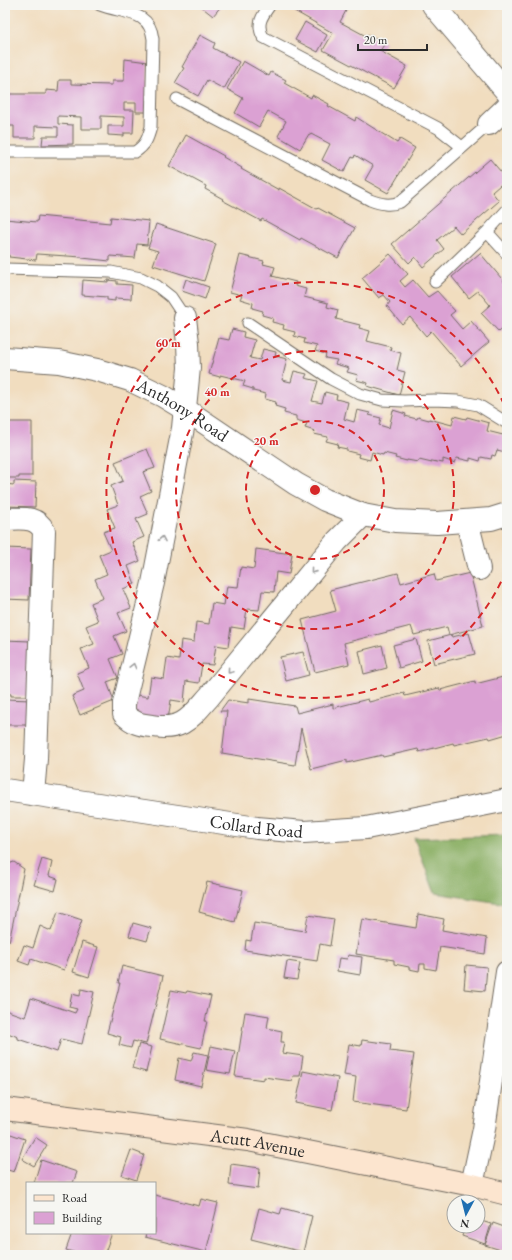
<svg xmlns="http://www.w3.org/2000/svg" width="512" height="1260" viewBox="0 0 512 1260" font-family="'EB Garamond',serif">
<rect width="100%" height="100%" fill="#f6f6f2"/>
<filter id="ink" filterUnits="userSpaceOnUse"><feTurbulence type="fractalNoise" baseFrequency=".025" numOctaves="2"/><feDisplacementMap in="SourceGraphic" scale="8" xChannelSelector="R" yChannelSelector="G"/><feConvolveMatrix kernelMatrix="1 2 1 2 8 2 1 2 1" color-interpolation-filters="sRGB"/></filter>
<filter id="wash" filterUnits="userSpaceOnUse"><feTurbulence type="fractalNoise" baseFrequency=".012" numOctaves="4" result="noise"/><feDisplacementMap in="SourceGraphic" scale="16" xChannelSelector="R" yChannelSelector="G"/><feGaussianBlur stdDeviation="0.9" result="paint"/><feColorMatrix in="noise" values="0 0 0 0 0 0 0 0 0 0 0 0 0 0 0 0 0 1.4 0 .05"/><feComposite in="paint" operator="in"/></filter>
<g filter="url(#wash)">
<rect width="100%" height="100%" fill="#f1ddbf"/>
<path fill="#8aaf64" stroke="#5a6d48" d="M507,835v69l-72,-11 -21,-55z"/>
<g id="blocks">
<path fill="#dba1d3" d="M199,5h23l-9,11z
M293,5h56l-9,17 26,14 2,-2 17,9 -5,8 27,15 -13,22 -71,-38 10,-17 -42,-24z
M305,22l22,13 -9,17 -23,-12z
M200,35l15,8 -2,5 26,14 -15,27 -17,-9 -9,16 -23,-13 9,-15 -2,-1z
M125,59l23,3 -1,50h-11v-9h-12v7h10l-1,23h-9v3l-16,-1v-9h16v-9l-23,-1v13h-20v-12l-23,-1v8l15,1v19l-31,1 1,-9h15v-9l-23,-1v12h-21v-12h-9v-32h41v-4l12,1 1,-11h12v4l41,1v-4h12z
M243,61l26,15 2,-4 15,8 -2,3 27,15 1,-3 17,9 -1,2 27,15 1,-4 41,26 3,-4 15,9 -27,45 -23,-13 8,-14 -18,-11 -1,3 -2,-1 -8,15 -22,-12 8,-16 -19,-10v1l-2,-1 -9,15 -22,-13 8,-15 -18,-10 -9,16 -24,-14 8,-15 -16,-9z
M186,135l38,21 -1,1 19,11 -1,1 38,21v-2l38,21 1,-1 37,20 -17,30 -37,-20 -1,2 -38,-21 -1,2 -39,-21 1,-1 -18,-10 1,-3 -37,-20z
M490,159l17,20 -15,13 7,9 -38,33 -7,-8 -17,14 7,9 -21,18 -8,-10 -6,6 -17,-19z
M38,216l72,7 1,-6 38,4 -2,24 -10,-1 -2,14 -25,-2v5l-28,-3v-1l-45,-3 -1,6 -27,-3v-2l-4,-1v-35l32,3z
M156,224l60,20 -12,37 -51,-16 5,-14 -10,-3z
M480,253l27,32v40l-8,7 -18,-19 9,-8 -12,-14 -9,7 -17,-21z
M390,254l18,20 -8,7 5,6 8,-7 15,17 9,-6 18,20 -5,4 12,14 9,-8 18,21 -28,24 -30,-35 -5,5 -16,-19 -8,7 -15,-18 3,-4 -6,-7 -5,3 -17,-20z
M240,255l24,6 -1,3 12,3 -3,9 24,6 -1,4 11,3 -2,8 24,6 -1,4 11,3 -2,9 24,6 -1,3 11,3 -3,10 24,6 -1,3 11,3 -4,17 8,2 -6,23 -32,-9 1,-3 -12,-3 2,-5 -11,-3 2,-4 -14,-4 2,-4 -12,-2 1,-4 -11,-3 2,-5 -13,-3 1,-4 -11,-3 1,-4 -12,-3 1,-4 -12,-3 1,-4 -11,-3 1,-4 -11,-3 1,-5 -13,-4 2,-4 -12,-3z
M186,279l23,8 -4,12 -23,-8z
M83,280l25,2v-2l9,1v3l15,1 -1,14 -16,-1v3l-8,-1v-3l-25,-2z
M232,329l12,3 -1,5 12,3 -5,18 10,2 3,-11 13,3 -1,4 12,3 -5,21 9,2 3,-11 13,3 -2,4 13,3 -6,20 10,2 3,-11 12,3 -1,4 12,3 -4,17 10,3 3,-12 13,3 -1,2 12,3 -2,7 10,3 4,-18 13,4 -1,2 12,3 1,-2 11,3v-1l23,6 2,-9 12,3 1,-2 22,6 -2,8 20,5 -2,16 -8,-2 -2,6 -3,-1 -1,4 -10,-2 -1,4 -10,-3v3l-13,-3 -2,5 -12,-4v4l-11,-2v2l-13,-3 -1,2 -11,-2v1l-12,-3 1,-2 -12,-3 -1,2 -11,-3 -2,8 -12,-3 1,-3 -12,-3v-2l-10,-2 1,-3 -12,-3 2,-4 -14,-3 1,-3 -10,-3 2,-5 -11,-3v-4l-12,-3 1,-4 -10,-3 1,-4 -11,-3 1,-5 -13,-3v-2l-10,-3 2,-5 -25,-6v2l-11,-3 10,-36 10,2z
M5,422h27v54h-13v2h-14z
M147,449l8,19 -12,4 8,19 -11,5 8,18 -12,5 8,18 -12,5 8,19 -12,5 7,18 -12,5 8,19 -13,5 8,18 -12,5 8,18 -12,5 8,19 -11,4 7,19 -34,14 -8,-19 12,-5 -7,-18 12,-5 -8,-19 13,-5 -8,-18 12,-5 -7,-18 12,-5 -8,-19 12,-5 -8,-19 12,-5 -8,-18 12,-4 -8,-19 11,-4 -7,-19 12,-5 -8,-19z
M14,481l22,1 -1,25 -30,-1v-22l9,1z
M5,548l26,1 -2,51 -24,-1z
M256,549l36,5 -3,20 -13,-2 -2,20 -12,-1 -3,19 -12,-1 -3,20 -13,-2 -3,20 -12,-2 -3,20 -11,-1 -3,19 -13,-2 -2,21 -13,-2 -3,20 -34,-4 3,-21 11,2 3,-20 13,2 3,-21 12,2 2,-20 13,2 2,-20 13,2 3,-21 12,2 3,-19 11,1 3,-20 13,2z
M398,573l3,10 33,-9 2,7 34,-8 13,53 -34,9 -2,-8 -33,8 -3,-9 -67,17 5,21 -34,8 -13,-52 34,-9 -6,-21z
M469,633l6,21 -41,10 -6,-23 23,-6 1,2z
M416,639l6,22 -23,7 -6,-23z
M5,640l25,1 -2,55h-17v-2l-6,-1z
M382,645l5,23 -23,6 -5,-23z
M303,652l6,23 -23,6 -6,-24z
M507,676v58l-17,5 -1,-2 -35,8 -1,-2 -34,9 -1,-3 -35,8 -1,-2 -35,8v-3l-36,9 -10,-41 -6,37 -73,-12 5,-42h-7l8,-11 21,3v-4l46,7 2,7 36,-9v4l35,-9 1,3 35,-9 1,3 34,-8 1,2 35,-9v3z
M5,699l26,1 -1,25h-25z
M42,859l10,3 -3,14 9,3 -3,12 -21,-6z
M14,862l10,7 -15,73 -4,-1v-76z
M207,882l36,8 -8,32 -36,-10z
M58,912l24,8 -18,50 -33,-11 -2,6 -11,-4 6,-16 9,3 7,-22 11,5z
M418,914l26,5 -2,11 45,8 -2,16 -45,-7 -4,23 -11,-2v-4h-5l-1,7 -10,-2v-2l-15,-3v-4l-38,-6 6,-35 54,9z
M308,915l26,4 -4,27 -10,-2 -3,17 -72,-11 1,-10 5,1 3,-18 51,8z
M133,923l18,5 -4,13 -18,-5z
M82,942l16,5 -9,30 -16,-5z
M348,955l14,2 -2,18 -23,-4 2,-13 8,1z
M287,961l13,2 -3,17 -13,-2z
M466,965l21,2 -2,24 -21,-2z
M122,966l41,10 -17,68 -13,-3 -2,7 -12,-3 2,-8 -14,-4 13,-50h-2z
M81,989l13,3 -12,52 -21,-5 -4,13 -39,-13v-2l-13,-5v-22l20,7 6,-19 44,15 2,-4 -8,-2 3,-13 8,2z
M171,990l15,3 1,-2 24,5 -6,25h2l-6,27 -41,-9z
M245,1012l24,4 -2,12 15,3 -1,11h3l-2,11 21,3 -3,20h-7l-1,5 -28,-4v3l-29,-4z
M362,1040l29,4 -1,7 24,3 -8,55 -53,-7 3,-25 -12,-2 5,-31 12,2z
M139,1044l13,3 -6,25 -14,-4z
M211,1046l24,5 -5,23 -24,-4z
M194,1052l14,3 -7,31 -26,-6 4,-22 12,3z
M303,1071l35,7 -6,32 -36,-7z
M5,1132l20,7 -11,33 -9,-3z
M35,1137l12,8 -13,21 -12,-7z
M131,1150l13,5 -8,25 -14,-5z
M41,1160l36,12 -4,11h-39z
M231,1164l29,4 -2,21 -29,-4z
M155,1195l44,11 2,-7 17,4 -12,49 -61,-15 1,-4h9z
M259,1208l21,6 2,-6 30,8 -9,36 -52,-13z
M478,1220l13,4 -6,20 -23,-8 3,-10h13z
M493,1223l14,5v24l-22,-7z
M72,1233h40l-8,22h-21l-17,-5z"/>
</g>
</g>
<g filter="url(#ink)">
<use href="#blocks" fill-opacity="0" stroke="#70695f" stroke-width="1"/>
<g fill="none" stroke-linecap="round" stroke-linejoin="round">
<defs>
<path id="lane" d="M270,5c-8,11 -14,19 -7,32l175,91 24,19
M177,99l193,101c11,4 19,6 30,2l89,-78
M5,152h130c11,-7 13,-14 16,-25l2,-88c-3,-30 -31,-25 -53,-34
M487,232l20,22
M5,269l106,3 30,6 16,8 14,11 14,21
M435,282l52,-50 20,-22
M248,323l83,56 29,15 22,6 22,1 30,-1 24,1 20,4 29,18"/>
<g id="street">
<path d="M433,5l74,87"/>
<path d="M489,124l18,-17"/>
<path d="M185,318l3,25 1,25 -6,60 -30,155 -29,120v11c9,9 16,11 28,12 31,5 38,-8 57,-29l128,-156 26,-26"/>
<path id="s1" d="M5,358l54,4 38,8 33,10 33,16 23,14 110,74 29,16 38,15 32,6 42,2 54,-4 16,-5"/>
<path d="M5,519c15,0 31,-4 39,12l-8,228 -3,35"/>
<path d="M467,521l12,48"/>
<path id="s2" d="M5,790l252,38 47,4 62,-4 141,-28"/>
<path d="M472,1185l12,-56 23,-157"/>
</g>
<g id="secondary">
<path id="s3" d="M5,1109l243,31 224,45 35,9"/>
</g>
</defs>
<use href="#lane" stroke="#70695f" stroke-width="13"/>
<use href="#street" stroke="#70695f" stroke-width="24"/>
<use href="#secondary" stroke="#70695f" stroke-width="24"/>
<use href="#lane" stroke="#fff" stroke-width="11"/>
<use href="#street" stroke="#fff" stroke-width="22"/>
<use href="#secondary" stroke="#fce5cf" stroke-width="22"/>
</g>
<defs><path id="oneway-chevron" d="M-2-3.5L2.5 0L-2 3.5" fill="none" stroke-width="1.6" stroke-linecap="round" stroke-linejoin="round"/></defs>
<g stroke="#a0a0a0">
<use href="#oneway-chevron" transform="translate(162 539) rotate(-79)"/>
<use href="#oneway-chevron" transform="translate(313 571) rotate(129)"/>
<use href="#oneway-chevron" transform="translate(133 666) rotate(-76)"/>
<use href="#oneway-chevron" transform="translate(230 671) rotate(130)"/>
</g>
</g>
<g fill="none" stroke="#d62828" stroke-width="2" stroke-dasharray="7 5">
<circle cx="315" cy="490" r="69"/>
<circle cx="315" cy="490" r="139"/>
<path d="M506 571A208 208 0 1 1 506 409"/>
</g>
<g text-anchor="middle" stroke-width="3" stroke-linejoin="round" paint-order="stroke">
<g font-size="18" fill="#2b2b2b" stroke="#f6f6f2">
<text dy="6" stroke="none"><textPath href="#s1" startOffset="188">Anthony Road</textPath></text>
<text dy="6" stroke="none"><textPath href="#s2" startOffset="254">Collard Road</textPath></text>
<text dy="6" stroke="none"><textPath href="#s3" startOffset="255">Acutt Avenue</textPath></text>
</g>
</g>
<circle cx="315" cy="490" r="6" fill="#d62828" stroke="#f6f6f2" stroke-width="2"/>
<g font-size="12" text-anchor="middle" font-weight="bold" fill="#d62828" stroke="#f6f6f2" stroke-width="3" stroke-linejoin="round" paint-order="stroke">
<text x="168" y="347">60 m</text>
<text x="217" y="396">40 m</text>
<text x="266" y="445">20 m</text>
</g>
<rect width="512" height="1260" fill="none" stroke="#f6f6f2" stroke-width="20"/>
<rect x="26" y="1182" width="130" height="52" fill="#f6f6f2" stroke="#a5a5a2"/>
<rect x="34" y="1195" width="20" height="6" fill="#fce5cf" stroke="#a5a5a2"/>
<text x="62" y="1202" font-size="12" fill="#2b2b2b">Road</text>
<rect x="34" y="1212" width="20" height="12" fill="#dba1d3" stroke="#a5a5a2"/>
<text x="62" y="1222" font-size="12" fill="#2b2b2b">Building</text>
<g transform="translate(466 1214) rotate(187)"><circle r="19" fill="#f6f6f2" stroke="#a5a5a2"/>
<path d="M0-3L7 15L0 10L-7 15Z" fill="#1f6fb2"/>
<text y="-6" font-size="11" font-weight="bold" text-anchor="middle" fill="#2b2b2b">N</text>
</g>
<path d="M358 44v6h69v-6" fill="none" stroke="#2b2b2b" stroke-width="2"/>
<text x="364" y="44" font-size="12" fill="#2b2b2b" stroke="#f6f6f2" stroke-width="3" paint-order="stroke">20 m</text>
</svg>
